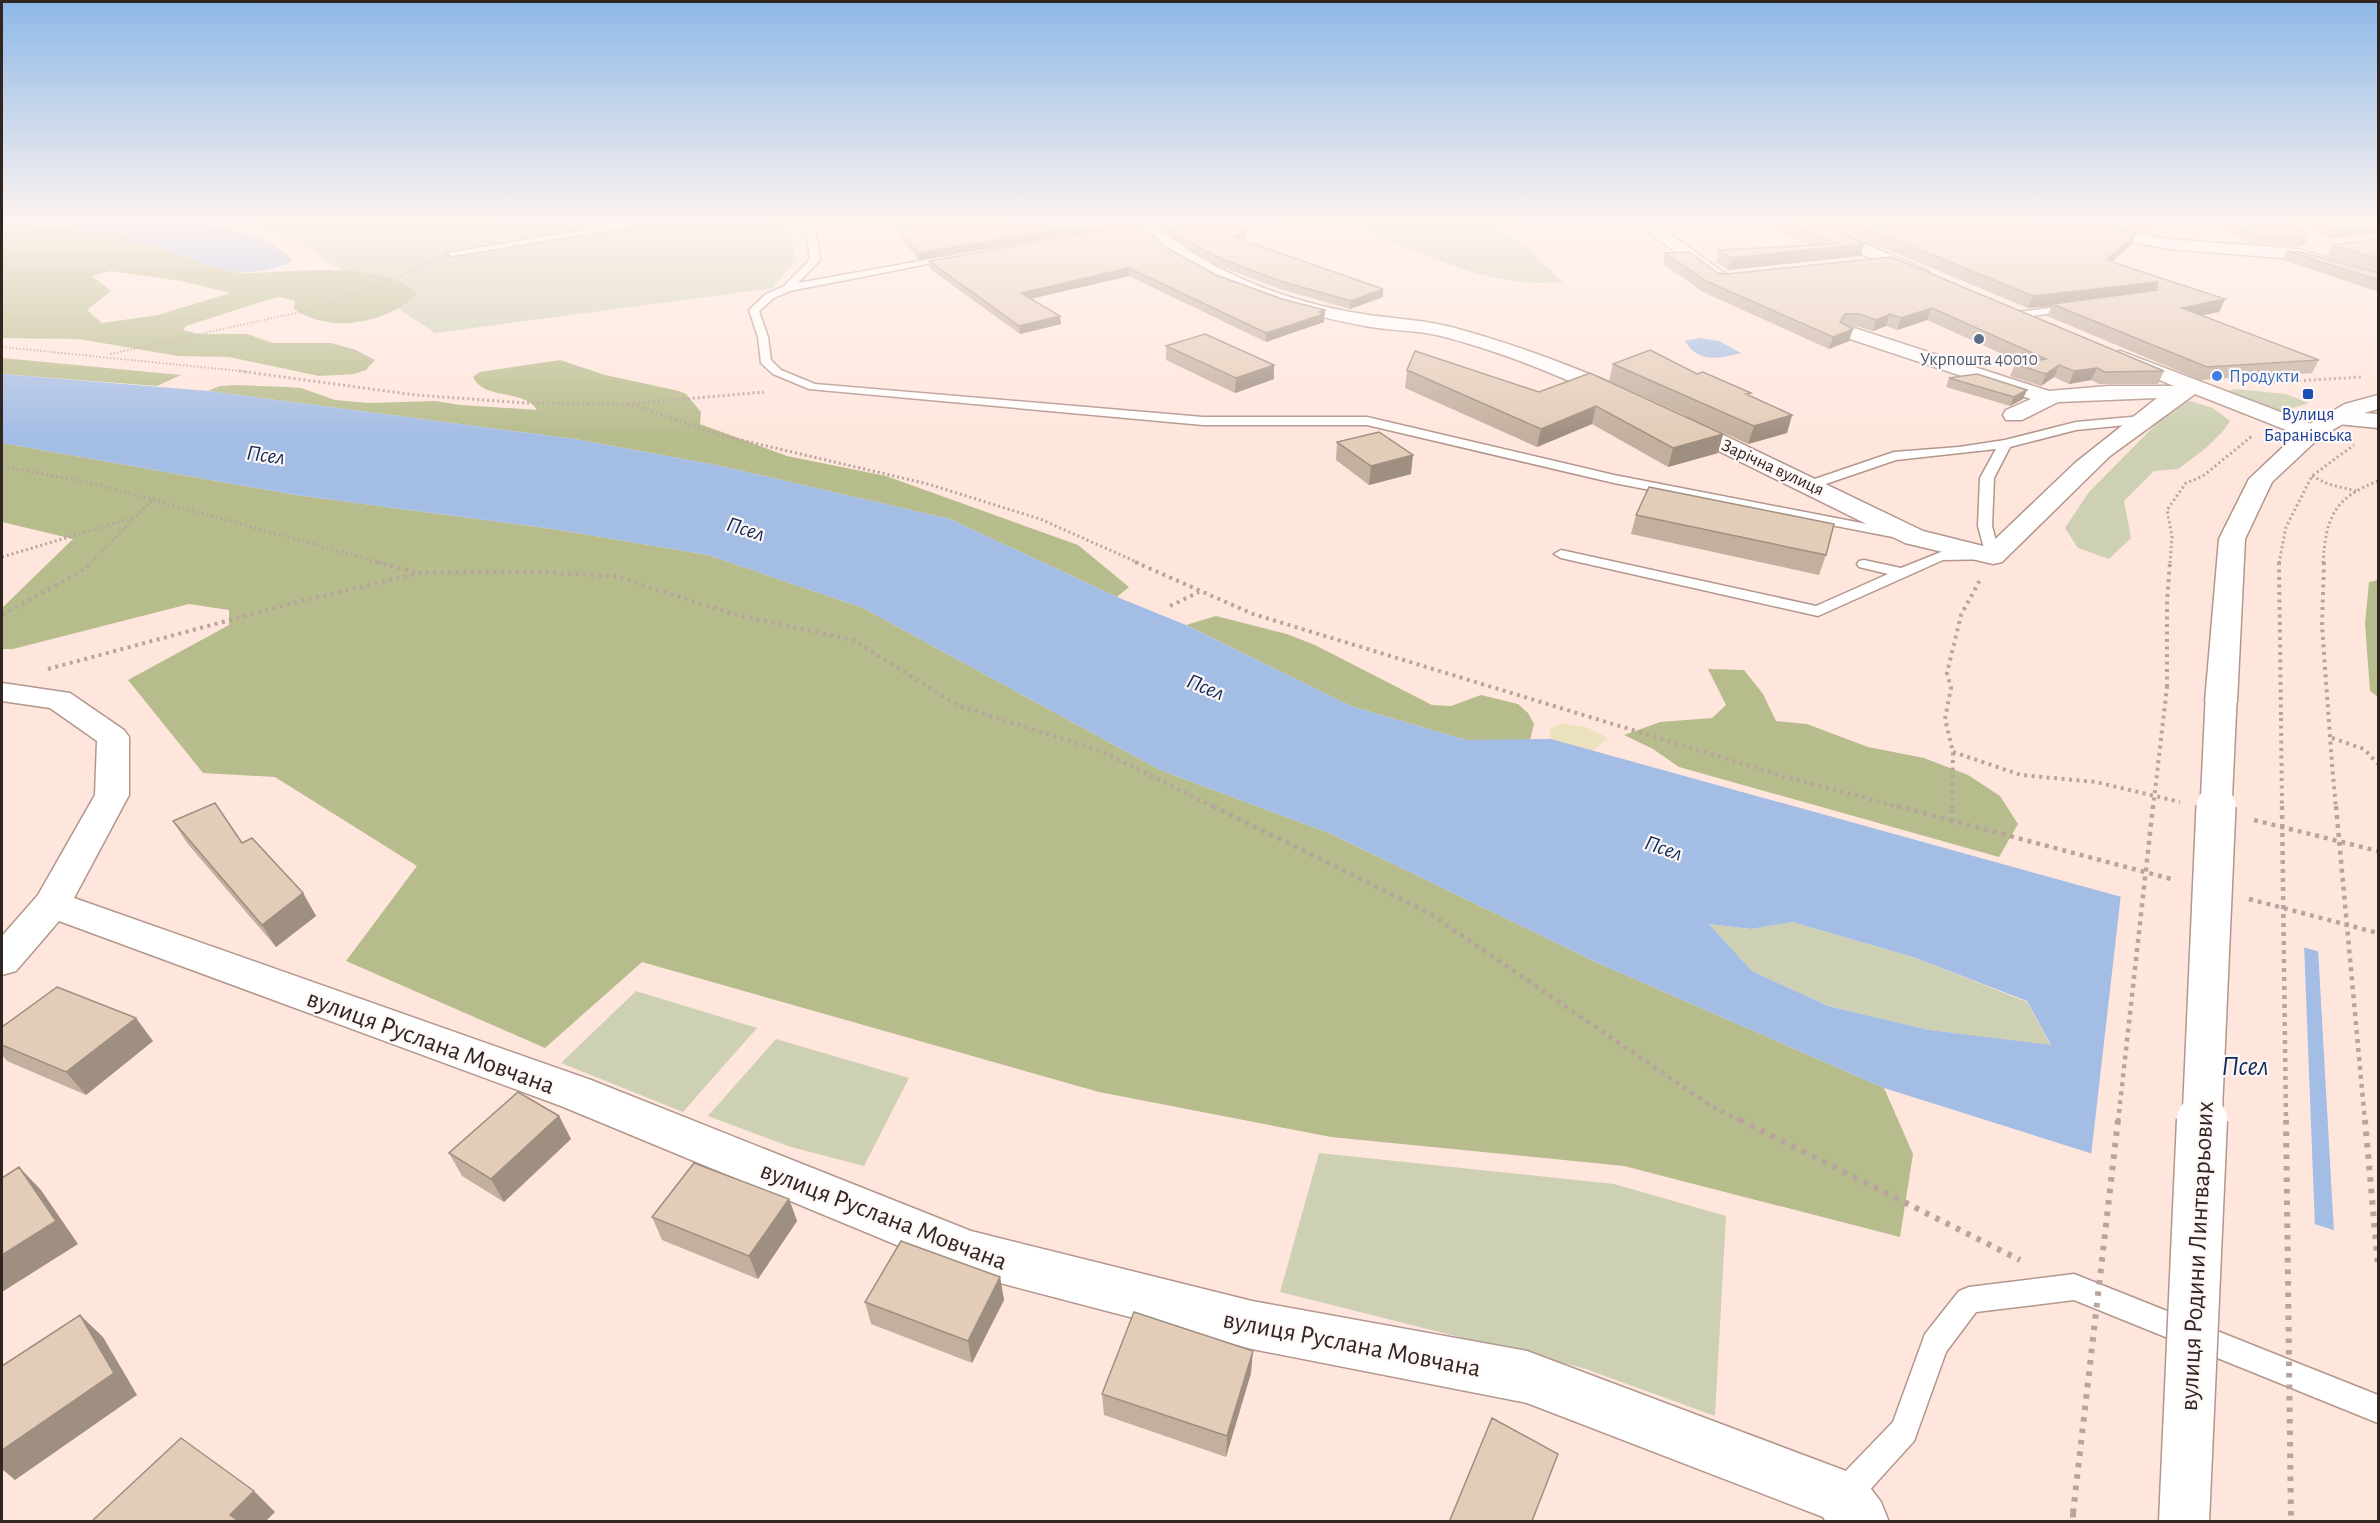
<svg xmlns="http://www.w3.org/2000/svg" width="2380" height="1523" viewBox="0 0 2380 1523" font-family="'Alegreya Sans',sans-serif">
<rect width="100%" height="100%" fill="#ffe6dd"/>
<path fill="#cdd0b3" d="M225,222h563l8,38 -23,28 -338,45 -145,-97z
M1352,222c39,0 107,-7 142,6 27,10 49,35 69,54 -73,8 -147,-30 -211,-60z
M2235,389l51,5 23,9 -29,9 -56,-20z
M2191,401l22,7 17,13 -6,9 -18,18 -28,21 -24,2 -30,30 7,37 -22,21 -31,-11 -13,-20 24,-36 89,-90z
M1792,922l121,35 114,45 24,44 -122,-16 -101,-24 -76,-35 -43,-47 42,5z
M636,991l121,37 -74,84 -122,-49z
M776,1039l133,39 -45,88 -73,-19 -83,-31z
M1319,1153l295,31 112,32 -11,200 -132,-48 -303,-76z"/>
<path fill="#b7bc8c" fill-rule="evenodd" d="M2,222c44,0 86,15 130,10l-6,10c13,2 28,3 40,8 26,8 51,22 79,23 44,0 140,-15 172,21 -31,30 -87,40 -123,15l1,-8 -15,-4 -13,3 -81,26 -3,4 16,4h48l26,9h58l25,7 19,10 -9,10 -12,4 -35,2 -90,-19 -51,-1 -99,-17 -77,-1zM110,271l71,10 49,12 -72,22 -56,8 -14,-12 1,-3 22,-17 -19,-15z
M2,358l179,17 -24,11 -155,-12z
M560,360l45,15 74,16 7,3 15,18 -1,12 87,32 99,20 192,69 51,42 -12,10 -167,-78 -229,-53 -146,-27 -367,-48 12,-5 15,-1 53,2 13,1 34,12 34,3 67,-2 24,4 77,5c-13,-22 -53,-9 -64,-33l7,-5z
M2,443l294,52 264,35 148,25 155,53 297,162 169,63 269,130 286,125 29,66 -13,83 -276,-71 -293,-29 -232,-45 -457,-130 -97,86 -199,-87 71,-95 -142,-89 -72,-4 -75,-93 101,-55v-15l-40,-6 -176,45h-11v-41l71,-69 -71,-17z
M2378,580v117l-8,-6 -5,-68 4,-41z
M1216,616l71,18 28,11 117,60 19,1 30,-11 37,9 10,9 6,11 -4,16h-64l-115,-34 -165,-81z
M1708,669l36,1 19,24 13,27 31,3 61,23 56,11 44,17 32,21 18,28 -19,33 -320,-90 -26,-18 -29,-14 36,-13 52,-4 14,-13z"/>
<path fill="#ece2bd" d="M1560,723l26,4 22,11 -17,14 -40,-13 -2,-9z"/>
<path fill="#a4bde5" fill-rule="evenodd" d="M31,222c69,0 213,-15 262,39 -50,23 -79,6 -126,-11 -13,-5 -28,-6 -42,-8l6,-10 -29,2z
M1700,338l19,3 22,12c-21,6 -44,10 -56,-12z
M2,374l206,17 367,48 146,27 229,53 167,78 69,28 165,81 115,34 85,-1 827,229v276l-494,-156 -286,-125 -269,-130 -169,-63 -297,-162 -155,-53 -148,-25 -264,-35 -294,-52zM1792,922l121,35 114,44 24,44 -122,-15 -101,-24 -76,-35 -43,-47 42,5z"/>
<path fill="#ffe6dd" d="M2121,894l183,50 11,283 -224,-71z
M2318,948l60,17v282l-44,-14z"/>
<g fill="none" stroke-linecap="round" stroke-linejoin="round">
<defs>
<path id="lane" d="M633,222h24l-205,34 -5,-3z
M805,222h9l6,38 -22,23 155,-28 5,3 -168,33 -16,7 -15,13 9,26 3,23 10,10 34,14 388,33h164l247,58 289,56 7,4 -7,4 -289,-56 -247,-58h-164l-394,-36 -36,-15 -12,-11 -3,-26 -9,-27 17,-16 18,-8 26,-27z
M2073,305l4,1v4l-59,8 -5,-3 5,-3z
M2142,416l6,4 -2,3 -70,7 -66,17 -16,31 -2,48 8,30 -2,3 -55,1 -125,56 -257,-58 -7,-4 7,-4 255,56 72,-32 -29,-7 -2,-3 2,-3 5,-1 37,8 40,-16h44l-7,-26 2,-48 16,-29 -100,11 -85,29 -7,-4 2,-3 88,-30 65,-5 46,-7 71,-18z
M2074,1274l304,121v28l-304,-123 -98,12 -30,40 -32,89 -57,63 -11,4 -11,-4 -4,-11 4,-11 58,-60 32,-88 34,-43 10,-4z"/>
<path id="street" d="M1139,222h16c6,12 24,21 35,29 53,34 117,55 179,64 28,4 55,5 82,12 60,16 119,38 176,63l3,5 -3,5h-16c-55,-26 -111,-49 -170,-64 -25,-6 -51,-5 -76,-10 -82,-15 -159,-42 -223,-96z
M1635,222h19l77,56 -9,5 -6,-1z
M1792,222h23l113,49 3,4 -9,5 -6,-1z
M2047,222h35l86,17 129,10 81,23v11l-82,-24 -128,-10 -113,-22z
M1848,326l201,65 59,-5h66l-61,-25 -3,-4 3,-4 7,-2 200,76 3,5 -3,5h-16l-109,-43 -85,62 -108,106 -9,2 -88,-21 -233,-115 -3,-5 3,-5h16l235,113 64,16 88,-84 82,-65 -99,4 -36,18h-16l-3,-5 3,-5 25,-11 -190,-63 -3,-4 3,-4z
M2336,411l42,3v14l-50,-5 -3,-5 3,-5z
M2,683l68,10 54,37 5,7v58l-55,103 517,182 380,151 281,70 275,50 335,126 19,25 8,20h-63l-3,-5 -296,-114 -275,-54 -283,-74 -408,-169 -502,-185 -43,50 -14,4v-39l36,-41 57,-100 2,-54 -47,-33 -48,-7z"/>
<path id="secondary" d="M2378,395v14l-17,5 -41,23 -48,45 -27,57 -8,163 -5,7 -11,2 -11,-2 -5,-7 14,-163 30,-60 55,-52 41,-23z"/>
</defs>
<use href="#lane" stroke="#b3968c" stroke-width="3"/>
<use href="#street" stroke="#b3968c" stroke-width="3"/>
<use href="#secondary" stroke="#b3968c" stroke-width="3"/>
<path stroke="#b8a49d" stroke-width="2" stroke-dasharray="1.5 2" stroke-linecap="butt" d="M2,347l248,25
M110,354l208,-46 61,-22 54,-25"/>
<path stroke="#b8a49d" stroke-width="3" stroke-dasharray="2 3" stroke-linecap="butt" d="M239,371l177,24 110,8 92,1
M2264,383l97,-6
M617,404l23,3 80,28 208,49 112,35 99,44
M628,404l136,-12
M2,466l90,17 290,80
M2312,476l16,8 28,7
M2,557l131,-39
M91,563l63,-65
M2170,563l2,-26 -5,-27 19,-27 17,-7 49,-40
M2279,563l7,-36 26,-51 42,-31
M2323,563c3,-46 11,-65 55,-82"/>
<path stroke="#b8a49d" stroke-width="4" stroke-dasharray="3 4.5" stroke-linecap="butt" d="M376,562l44,11
M1135,562l118,52 530,162 120,32
M2279,562l2,156
M2324,562l-2,64 10,138
M1170,606l29,-14
M2,615l83,-46 7,-7
M48,669l249,-67 123,-29 117,-1 77,4 123,39 116,25 106,66 142,45 115,57
M2167,687v-86l3,-39
M2332,738l32,11 14,15
M1953,752l68,23 75,7 84,20
M1952,808l1,-56 -8,-33 6,-31 -4,-15 14,-58 19,-35"/>
<path stroke="#b8a49d" stroke-width="4.5" stroke-dasharray="4 5" stroke-linecap="butt" d="M1213,806l216,107 279,191 35,18
M1897,806l278,74
M2254,820l124,31
M1952,822v-16
M2249,899l129,34"/>
<path stroke="#b8a49d" stroke-width="6" stroke-dasharray="4.5 7" stroke-linecap="butt" d="M1740,1120l280,140
M2073,1513v9"/>
<use href="#lane" fill="#fff" fill-rule="evenodd"/>
<use href="#street" fill="#fff" fill-rule="evenodd"/>
<use href="#secondary" fill="#fff" fill-rule="evenodd"/>
<defs>
<path id="secondary-bridge-far2" d="M2216,808l5,-106"/>
<path id="secondary-bridge-far1" d="M2202,1122l14,-316"/>
<path id="secondary-bridge" d="M2184,1522l18,-402"/>
</defs>
<use href="#secondary-bridge-far2" stroke="#b3968c" stroke-width="34" stroke-linecap="butt"/>
<use href="#secondary-bridge-far1" stroke="#b3968c" stroke-width="42" stroke-linecap="butt"/>
<use href="#secondary-bridge" stroke="#b3968c" stroke-width="53" stroke-linecap="butt"/>
<path stroke="#b8a49d" stroke-width="4" stroke-dasharray="3 4.5" stroke-linecap="butt" d="M2281,718l1,90
M2332,764l4,44
M2153,808l14,-121"/>
<path stroke="#b8a49d" stroke-width="4.5" stroke-dasharray="4 5" stroke-linecap="butt" d="M2282,806l4,316
M2336,806l29,316
M2118,1122l35,-316"/>
<path stroke="#b8a49d" stroke-width="6" stroke-dasharray="4.5 7" stroke-linecap="butt" d="M2286,1120l5,402
M2365,1120l13,146
M2073,1513l45,-393"/>
<use href="#secondary-bridge-far2" stroke="#fff" stroke-width="31"/>
<use href="#secondary-bridge-far1" stroke="#fff" stroke-width="39"/>
<use href="#secondary-bridge" stroke="#fff" stroke-width="50"/>
</g>
<path fill="#c3af9e" d="M887,222h251l-1,2 -218,36z
M1157,222h63l26,17 -4,1 141,49v8l-33,12 -70,-20 -63,-24 -27,-14 -21,-15z
M1757,222h60l44,34 -133,14 -12,-8 3,-12 92,-4z
M1821,222h261l55,11 -5,11 -20,18 113,37 -6,13 -18,3 118,45 -7,13 -112,7 -153,-64 5,-10 -24,2z
M2095,222h62l-12,10z
M2208,222h79l22,13 -5,9 -7,3 -48,-4z
M2298,222h81v11l-51,6z
M2379,239v31l-52,-15 5,-10z
M1167,248l49,27 108,43v4l-58,20 -137,-66 -98,23 29,17 1,8 -41,10 -90,-65 -1,-8z
M2287,251l92,22v19l-96,-32z
M1665,253l53,20 8,1 165,-17 273,114 -6,13h-59l-8,-4 -22,4 -15,-7 -13,9 -31,-10 5,-12 7,-1 -95,-43 -30,10 -11,-4 -13,5 -17,-5h-9l2,15 -20,8 -126,-57 -40,-28z
M1166,346l108,33 -39,14 -69,-33z
M1613,364l84,10 95,41 -5,18 -39,11 -139,-63z
M1407,370l132,22 184,42 -5,19 -50,14 -76,-43 -55,23 -132,-59z
M1949,378l74,21 -13,7 -64,-19z
M1337,442l74,32 -42,11 -33,-25z
M1636,515l190,40 -7,20 -188,-41z
M173,821l130,72 13,23 -40,31 -89,-104z
M2,1027l151,14 -67,54 -79,-34 -5,-6z
M559,1116l12,23 -67,63 -42,-26 -13,-23z
M789,1199l8,22 -39,58 -96,-39 -10,-23z
M1000,1277l4,23 -32,63 -101,-39 -6,-22z
M1251,1373l-25,84 -122,-42 -2,-21z"/>
<path fill="#9f8f81" d="M1101,222h37l-1,2 -218,36 -1,-7z
M2150,222h7l-12,10z
M2379,225v8l-51,6 5,-9z
M1246,231v8l-13,6 1,-8z
M2137,233l-5,11 -31,27 5,-11z
M2309,235l-5,9 -7,3 4,-9z
M1864,244l-3,12 -133,14 3,-12z
M1129,268v8l-108,25v-8z
M2157,282l-5,12 -100,10v2l-24,2 5,-12z
M1383,289v8l-33,12 1,-8z
M2225,299l-6,13 -43,9 6,-13z
M1932,308l-5,12 -30,10 4,-12z
M1325,310l-1,12 -58,20v-9z
M1890,314l-4,12 -13,5 3,-11z
M1060,316l1,8 -41,10 -1,-8z
M1853,329l-4,12 -20,8 4,-12z
M1274,365v14l-39,14 1,-15z
M2059,365l-5,12 -13,9 5,-12z
M2097,368l-6,12 -22,4 5,-13z
M2027,390l-4,9 -13,7 4,-9z
M1596,406l-4,18 -55,23 4,-18z
M1792,415l-5,18 -39,11 6,-18z
M1723,434l-5,19 -50,14 5,-19z
M1413,455l-2,19 -42,11 2,-19z
M303,893l13,23 -40,31 -14,-22z
M136,1018l17,23 -67,54 -20,-23z
M559,1116l12,23 -67,63 -13,-23z
M19,1167l22,23 37,54 -76,48v-37z
M789,1199l8,22 -39,58 -9,-23z
M1000,1277l4,23 -32,63 -4,-22z
M80,1315l23,22 34,58 -122,85 -13,-11v-19z
M1253,1351l-2,22 -25,84 1,-21z
M254,1491l21,21 -9,9h-29l-7,-6z"/>
<path fill="#e3ccb8" stroke="#9f8f81" stroke-width="1.5" d="M892,222h209l-183,31z
M1163,222h57l26,9 -12,6 149,52 -32,12 -71,-20 -63,-24 -27,-14 -21,-14z
M1787,222h30l47,22 -133,14 -12,-8 120,-6z
M1852,222h230l55,11 -31,27 119,39 -43,9 137,52 -112,7 -155,-63 105,-14v-8l-124,14z
M2230,222h57l22,13 -8,3 -48,-4z
M2319,222h60v3l-46,5z
M1140,224l27,24 49,27 66,24 43,11 -6,2 5,2 -58,19 -137,-65 -108,25 39,23 -41,10 -90,-65z
M2379,239v20l-47,-14z
M2287,251l13,1 79,21v7z
M1690,252l28,21 8,1 165,-17 273,114 -59,1 -8,-4 -23,3 -15,-6 -13,9 -31,-10 31,-5 -114,-51 -31,10 -11,-4 -14,6 -17,-6h-14l-5,8 13,7 -20,8 -127,-56 -41,-28z
M1205,334l69,31 -38,13 -70,-32z
M1650,350l47,24 6,-2 48,21 -5,1 46,21 -38,11 -141,-62z
M1415,351l124,41 51,-19 133,61 -50,14 -77,-42 -55,23 -134,-59z
M1977,374l50,16 -13,7 -65,-19z
M1379,432l34,23 -42,11 -34,-24z
M1649,487l185,37 -8,31 -190,-40z
M215,803l27,40 10,-5 51,55 -41,32 -89,-104z
M57,987l79,31 -70,54 -64,-27v-18z
M518,1092l41,24 -68,63 -42,-26z
M694,1163l95,36 -40,57 -97,-39z
M19,1167l37,54 -54,34v-77z
M901,1241l99,36 -32,64 -103,-39z
M1134,1312l119,39 -26,85 -125,-42z
M80,1315l34,58 -112,77v-84z
M1492,1418l66,36 -26,67h-80l-2,-1z
M181,1438l73,53 -24,24 8,6h-146z"/>
<linearGradient id="sky" x2="0" y2="1"><stop stop-color="#8db8e7"/><stop offset="0.51" stop-color="#fff4f0"/><stop offset="1" stop-color="#fff4f0" stop-opacity="0"/></linearGradient>
<rect width="2380" height="436" fill="url(#sky)"/>
<circle fill="#5c6f8a" stroke="#fef7f5" stroke-width="2" cx="1979" cy="339" r="6"/>
<circle fill="#3f7fe0" stroke="#fef7f5" stroke-width="2" cx="2217" cy="376" r="6"/>
<rect fill="#1a4fb4" stroke="#fef7f5" stroke-width="2" x="2302" y="388" width="12" height="12" rx="3"/>
<g text-anchor="middle" stroke-width="4.5" stroke-linejoin="round" paint-order="stroke">
<g font-size="18" fill="#4e5e75" stroke="#fef7f5">
<text x="1979" y="365">Укрпошта 40010</text>
</g>
<g font-size="18" fill="#366cbe" stroke="#fef7f5" text-anchor="start">
<text x="2229" y="382">Продукти</text>
</g>
<g font-size="18" fill="#164399" stroke="#fef7f5">
<text x="2308" y="420">Вулиця<tspan x="2308" dy="21">Баранівська</tspan></text>
</g>
<g font-size="18" fill="#302521" stroke="#fef7f5">
<text transform="translate(1773 467) rotate(25)" y="6">Зарічна вулиця</text>
</g>
<g font-size="22" font-style="italic" fill="#0c2959" stroke="#fef7f5">
<text transform="translate(266 454) rotate(8)" y="8">Псел</text>
<text transform="translate(746 528) rotate(17)" y="8">Псел</text>
<text transform="translate(1206 686) rotate(22)" y="8">Псел</text>
<text transform="translate(1664 847) rotate(19)" y="8">Псел</text>
</g>
<g font-size="26" fill="#302521" stroke="#fef7f5">
<text transform="translate(431 1041) rotate(20)" y="9">вулиця Руслана Мовчана</text>
<text transform="translate(884 1215) rotate(21)" y="9">вулиця Руслана Мовчана</text>
<text transform="translate(2196 1256) rotate(-87)" y="9">вулиця Родини Линтварьових</text>
<text transform="translate(1352 1343) rotate(11)" y="9">вулиця Руслана Мовчана</text>
</g>
<g font-size="27" font-style="italic" fill="#0c2959" stroke="#fef7f5">
<text x="2245" y="1075">Псел</text>
</g>
</g>
<rect width="2380" height="1523" fill="none" stroke="#302521" stroke-width="6"/>
</svg>
